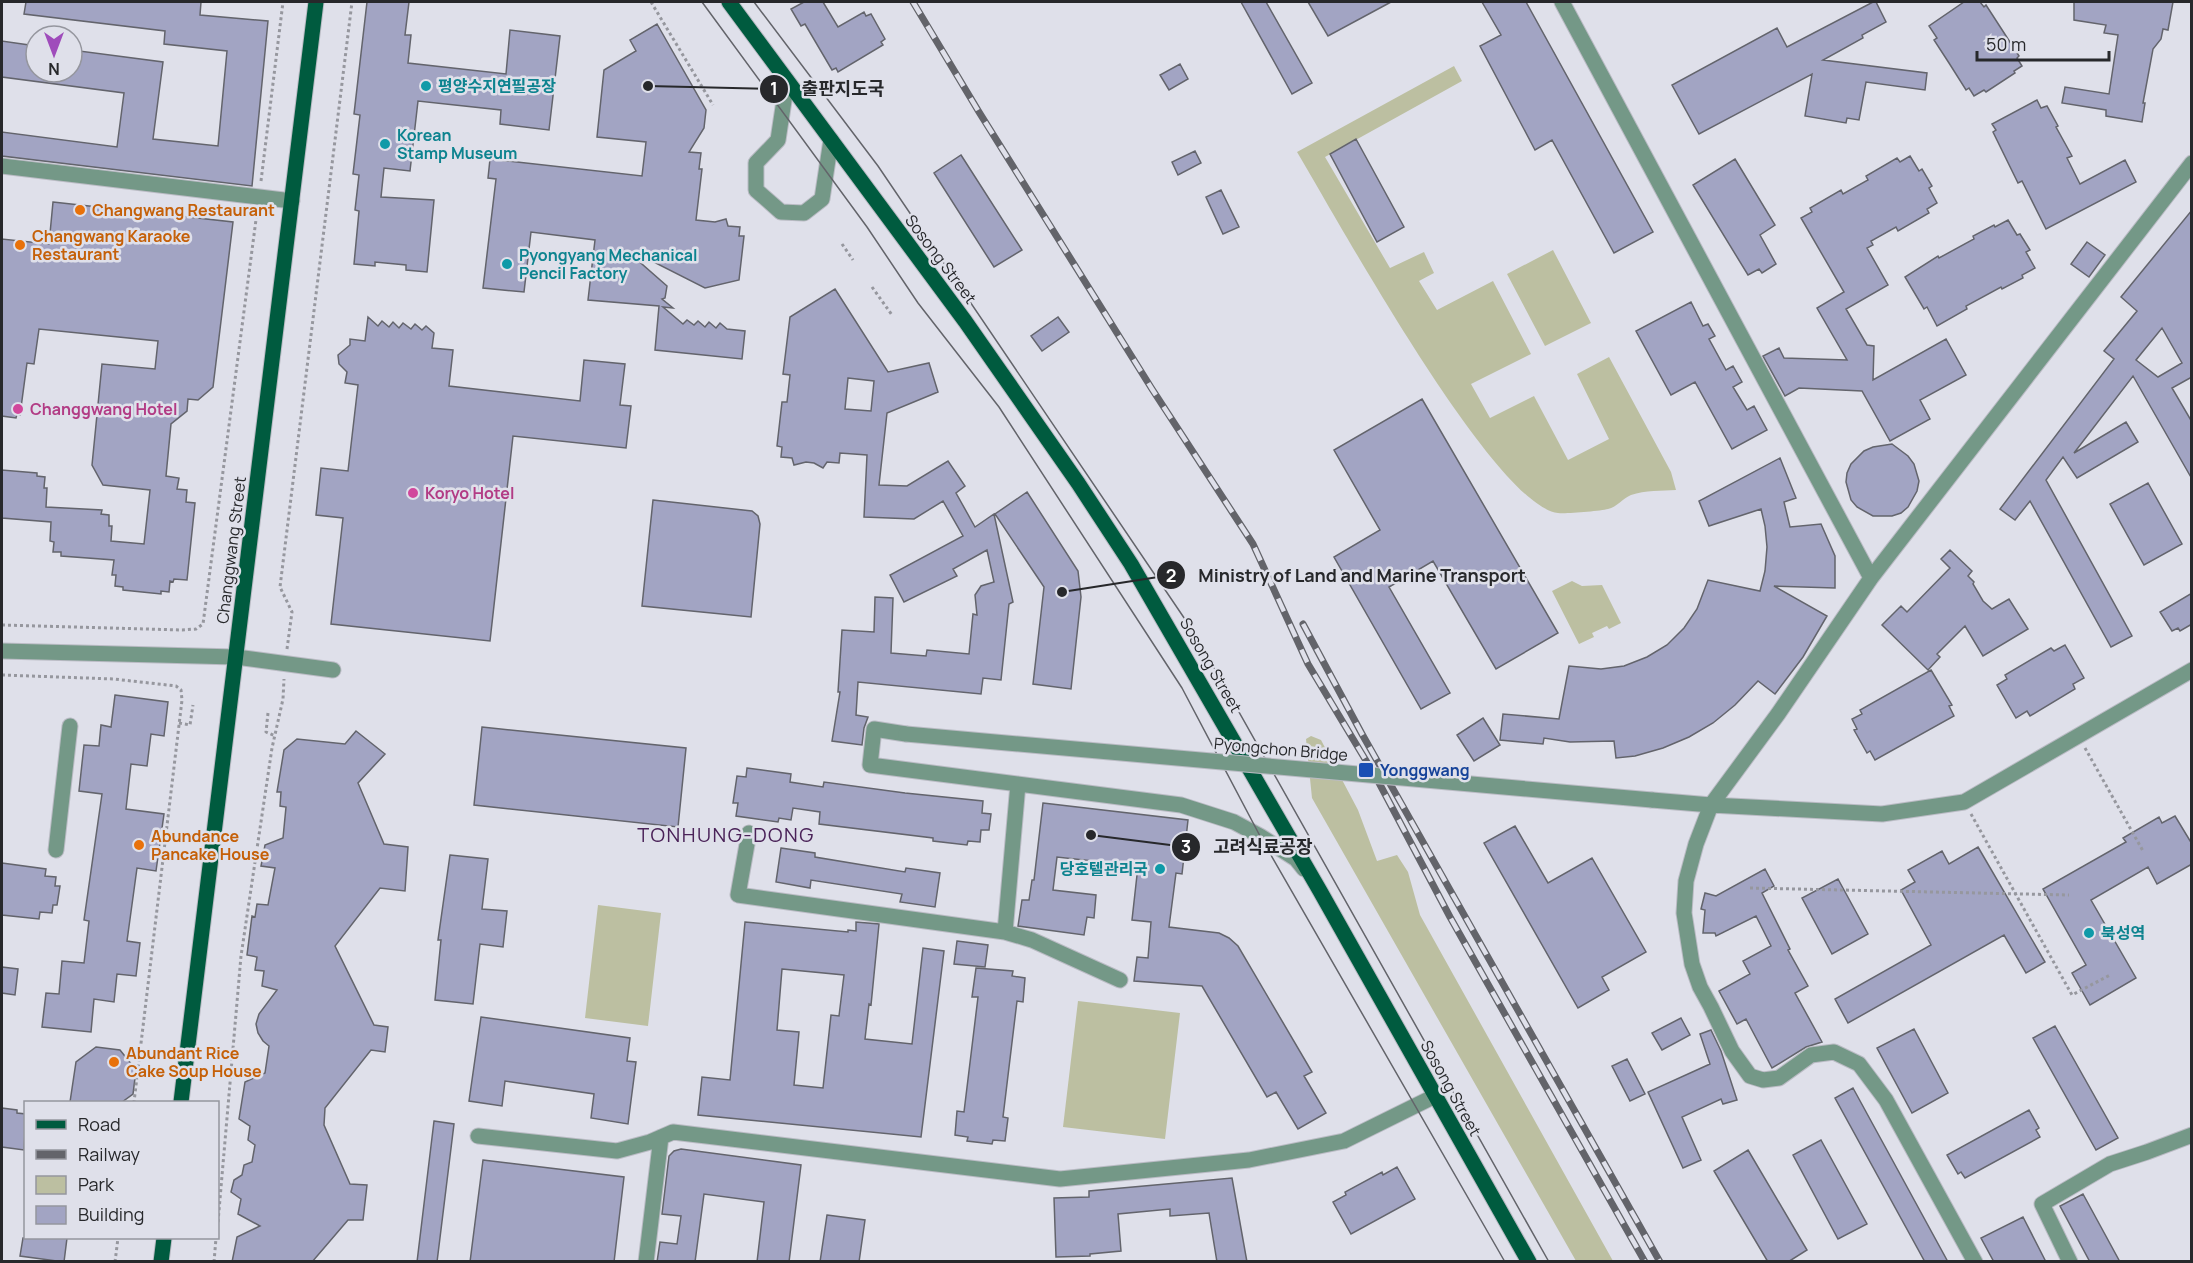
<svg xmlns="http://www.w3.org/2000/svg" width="2193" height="1263" viewBox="0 0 2193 1263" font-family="Manrope,'Noto Sans KR',sans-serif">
<rect width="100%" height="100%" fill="#dfe0ea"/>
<path fill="#bcbfa1" d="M1454,66l8,15 -137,76 65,111 34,-16 10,21 -15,8 18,29 56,-29 38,73 -60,30 19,34 44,-22 34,64 41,-21 -32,-65 32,-17 62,115 5,18c-14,1 -31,0 -45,5 -8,3 -14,12 -23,14 -8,2 -42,5 -50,4 -64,-7 -223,-298 -261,-361z
M1553,250l38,73 -46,23 -38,-72z
M1572,581l10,5 20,-1 19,38 -12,6 -2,-3 -15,7 2,4 -15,7 -27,-53z
M1311,736l10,4 37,70 19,51 20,-6 11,17 12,43 193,346h-37l-264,-463 -6,-59z
M598,905l63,8 -13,113 -63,-8z
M1078,1001l102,12 -15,126 -102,-12z"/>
<path fill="#a2a4c3" stroke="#63646c" stroke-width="1.5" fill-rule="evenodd" d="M26,2h175l-1,13 68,6 -16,165 -250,-30v-24l115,15 7,-54 -122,-16v-36l34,5v26h36v-22l91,12 -10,77 65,7 9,-95 -63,-7 1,-13 -141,-17z
M367,2h42l-4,33h6l-3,28 98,11 4,-44 50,6 -11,94 -49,-6 1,-14 -83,-9 -8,70 -26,-3 -3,29 53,3 -7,72 -21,-2v-5l-31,-3v4l-21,-2 5,-53 -4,-1 4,-35 -6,-1 7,-59 -6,-1z
M804,2h19l15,25 26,-15 2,4 5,-2 14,25 -4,3 2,3 -45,27 -2,-4 -4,2 -27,-46 -4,2 -10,-17z
M1241,2h25l46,81 -20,11z
M1308,2h83l-63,34z
M1482,2h44l127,230 -39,21 -62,-113 -17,10 -55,-104 21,-11z
M1873,2h3l10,20 -24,13 1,3 -40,22 104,13 -2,17 -59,-8 -7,38 -12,-2 -1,5 -41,-7 7,-42 -113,60 -27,-49 105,-57 10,19z
M1964,2h16l4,5 2,-2 33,51 -2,2 5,8 -8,5 1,2 -29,19 -2,-2 -10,6 -5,-8 -3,2 -17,-27 -15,-23 3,-2 -8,-12z
M2074,2h99l-5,28 -5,-1 -2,10 -8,10 -10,54h2l-3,19 -36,-6v-6l-44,-7 3,-16 44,7 9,-59 -14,-2 2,-8 -32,-5z
M657,24l49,86 -2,18 -15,24 12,1 -2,16h3l-6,51 19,2 11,-3 2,7 12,1 -1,9h5l-5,44 -34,8 -69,-35 -2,4 33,29 -2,12 -3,1 11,9 -10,-1 20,17 4,-4 7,5 4,-4 7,6 4,-5 7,6 4,-5 7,6 18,2 -3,28 -87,-9 4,-44 -71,-6 7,-60 -64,-8 -7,60 -41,-4 13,-109 -8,-1 2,-19 152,17 4,-34 -49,-5 7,-67 32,-19 -6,-11z
M1180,64l8,15 -19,11 -9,-15z
M2037,100l4,8 6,-2 11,20 -2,1 16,29 -5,2 13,26 45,-24 11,22 -90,47 -24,-48 -4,2 -25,-51 3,-2 -4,-6z
M1356,139l48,88 -27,15 -47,-88z
M1195,151l6,12 -23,12 -6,-13z
M961,155l61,95 -28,17 -60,-94z
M1910,156l9,15 3,-2 10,17 -3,2 8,15 -10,6 2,4 -31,18 -2,-4 -25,14 2,4 -6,3 21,37 -42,24 21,36 7,1 -1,34 73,-41 20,36 -46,25 10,19 -40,22 -28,-50 -63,-3 -14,8 -22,-40 16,-8 5,10 63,2 -30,-52 27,-16 -43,-74 11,-6 -2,-4 31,-18 2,4 25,-14 -2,-4 31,-18 3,4z
M1735,159l40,66 -15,10 16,29 -14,9 -3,-4 -11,6 -55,-90z
M1221,190l18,37 -16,7 -17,-37z
M53,202l180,20 -20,165 -15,13 -10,-1 -1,12 -16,13 -5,52 13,2 -2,11 10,1 -1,12 9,1 -8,77 -13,-1 -1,3 -3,-1 -1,11 -8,-1v3l-38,-4v-3l-8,-1 1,-11h-4l2,-15 -53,-4v-4h-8l1,-10 -4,-1 1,-19 -49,-4v-48l35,3v3l8,1 -1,11h3l-1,19 56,3 -1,4 8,1v11h3l-1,15 33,3 6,-54 -47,-5 -11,-20 10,-101 53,5 3,-28 -119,-12 -5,35 -7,-1 -7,52 -3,-1 -1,4 -14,-2v-177l47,5z
M2192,210v170l-2,-2 -18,10 20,34v57l-59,-103 -59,77 52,-31 12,20 -61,36 -14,-21 -17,23 86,156 -21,11 -81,-146 -15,19 -15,-11 114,-150 -10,-8 33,-40 -16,-14zM2162,328l20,35 -24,14 -22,-17z
M2008,220l9,15 3,-1 10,16 -4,2 9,16 -13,7 1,3 -21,11 -1,-2 -35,19 1,3 -30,17 -10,-19 -3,2 -19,-32 33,-21 1,2 35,-19 -1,-3 21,-11 1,2z
M2087,242l18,13 -16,22 -18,-13z
M835,289l53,83 41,-9 9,29 -51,21 -8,72 28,1 41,-25 17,25 -9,7 19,34 19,-13 19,88 -4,2 -8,76 -18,-2 -2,16 -123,-12 -2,33 12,2 -4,11 -2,17 -30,-4 8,-49h-2l4,-62 32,2 1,-35 18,1 -2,55 35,3 1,-6 42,4 4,-40 4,1 -2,-20 6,-9 13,-4 -7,-32 -34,19 4,7 -53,26 -14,-27 73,-39 -20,-35 -29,18 -50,-2 3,-62 -27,-2 -1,10 -12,-1 -4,6 -9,-5 -8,-1 -12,3 -2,-7 -11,-1 1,-10 -5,-1 5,-44h5l3,-27 -7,-1 7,-57zM848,378l26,3 -3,30 -26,-2z
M1691,302l12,24 5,-2 7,12 -6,3 17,31 7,-4 9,16 -9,5 14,23 7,-4 13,24 -35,19 -37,-67 -24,13 -35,-64z
M368,317l10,9 4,-5 7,6 4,-5 6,6 4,-5 8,6 4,-5 7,6 4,-4 8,7 -2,15 21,2 -4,36 131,15 4,-41 41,4 -5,41 11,1 -5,42 -113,-12 -23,205 -159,-17 12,-106 -27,-3 5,-47 27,3 10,-86 -13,-2 2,-11 -8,-8 -1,-9 12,-10v-6l15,2z
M1058,317l11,15 -27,19 -11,-15z
M1422,399l136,234 -62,36 -63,-108 -44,26 61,106 -29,16 -87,-152 46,-27 -46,-80z
M1892,444l16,12 6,8 5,17 -2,10 -9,16 -7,6 -9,3h-19l-16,-9 -6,-7 -5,-18 1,-9 4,-9 13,-13 9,-4z
M1780,458l16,40 -12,4 6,25 31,-3 14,32v32l-61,-2 53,30 -24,41 -28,37 -17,-13 -23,24 -22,18 -24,14 -26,11 -28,8 -19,2 -2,-17 -44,1 -26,-4 -1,6 -43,-4 3,-26 56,5 10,-53 32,3 23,-3 23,-9 20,-12 17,-17 13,-19 11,-29 52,11 5,-20 2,-24 -2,-21 -4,-17 -52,17 -10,-25z
M2148,483l34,61 -38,21 -34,-61z
M1027,492l51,79 3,26 -10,92 -38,-5 11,-97 -49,-73z
M653,500l99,11 6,5 2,8 -9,93 -109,-11z
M1950,550l22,21 -4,5 6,6 -1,2 10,17 9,8 17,-10 19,30 -45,27 -18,-30 -28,28 3,3 -12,13 -46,-45 19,-19 6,6 43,-44 -9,-9z
M2192,593v31l-12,7 -2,-3 -6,3 -12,-19z
M2065,645l19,33 -11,6 2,5 -45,27 -3,-5 -11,7 -19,-33 10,-6 -2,-4 46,-27 3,3z
M1931,670l21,35 -3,1 5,10 -79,44 -5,-9 -3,2 -13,-23 3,-1 -5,-10 10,-5 -2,-4z
M115,695l53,7 -4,34 -13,-2 -4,32 -16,-2 -5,45 38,5 -8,57 -19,-3 -10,73 13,2 -4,33 -19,-2 -3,28 -20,-3 -3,33 -49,-5 4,-34 13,1 3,-33 22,2 5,-42 -5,-1 18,-126 -23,-3 5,-46 15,1 2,-21 10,2z
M1483,718l17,27 -26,16 -17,-26z
M482,727l204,21 -8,79 -204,-22z
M356,731l29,23 -27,29 26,61 24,3 -3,44 -25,-3 -45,58 39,79 14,2 -3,25 -14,-2 -46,58 -1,17 26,59 17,1 -4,35h-15l-36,42h-80l5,-25 23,-11 -22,-12 3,-15 -10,-7 3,-12 8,-5 2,-10 8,-3 3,-17 -7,-5 2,-14 -11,-7 6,-37 20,-9 4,-27 -6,-5 -5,-8 -2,-9 3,-10 18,-24 -15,-4 2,-15 -9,-1 2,-13 -10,-2 5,-39 3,1 2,-13 11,1 7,-37 -14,-2 4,-21 18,-7 3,-31 -6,-1 1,-14h-4l7,-42 13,-11 48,5z
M747,768l44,6 -1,8 33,5 1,-5 81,11 78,8 -1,12 9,1 -2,16h-8l-1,12 -12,-1 -1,4 -34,-4v-3l-114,-14 1,-12 -27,-4 -2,12 -12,-2 -1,4 -42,-6 2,-13h-5l4,-27 9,1z
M1043,803l145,17 -6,54 -6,-1 -7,54 50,6 10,5 9,8 74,126 -8,4 22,37 -28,16 -22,-37 -9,5 -65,-111 -68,-5 3,-24 11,1 3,-36 -19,-2 6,-54 -81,-9 -4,33 43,5 -2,23 -7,-1 -3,18 -66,-9 4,-26h7l3,-20h2z
M2175,816l17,28v20l-35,20 -9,-17 -57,33 45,78 -46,27 -18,-32 14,-8 -43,-76 83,-47 -3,-4 36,-21 3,6z
M1515,826l33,57 44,-25 54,94 -44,25 7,13 -31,18 -94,-165z
M1978,847l67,115 -19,11 -22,-38 -156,88 -13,-24 96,-54 -30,-55 14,-8 -7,-12 34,-19 7,13z
M781,848l34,5v4l90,15 1,-4 34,5 -5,34 -35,-5 2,-8 -91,-14 -1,8 -34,-6z
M450,855l38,4 -6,50 25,2 -4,36 -23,-3 -7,60 -38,-4 6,-60h-3z
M2,863l44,6 -1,7 11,1 -1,9h5l-3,19h-4l-1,8 -12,-1 -1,7 -37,-4z
M1765,869l9,17 -12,7 28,56 -2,1 20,36 -13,7 27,49 -16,5 -34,21 -26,-49 -9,5 -18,-33 31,-17 -7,-13 28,-15 -15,-30 -40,20 -1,-3h-12l2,-23 -4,-1 4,-16 11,3z
M1838,879l30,55 -36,20 -30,-56z
M745,922l103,10v-2l8,1v-9l23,2 -8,81 -2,-1 -4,35 47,5 11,-96 21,3 -23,186 -223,-22 4,-38 28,3zM782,969l62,6 -5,41 -8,-1 -8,73 -29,-3 5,-53 -22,-2z
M957,941l31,4 -3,22 -31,-3z
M2,967l16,2 -3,26 -13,-2z
M976,968l37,3 -1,5 13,2 -2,24 -6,-1 -14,116 5,1 -3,23 -12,-1 -1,4 -25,-3 1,-4 -13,-2 2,-24 7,1 14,-115h-6z
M481,1017l149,21 -3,23 9,1 -8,62 -37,-6 3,-24 -89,-13 -3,25 -33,-5z
M1681,1018l9,17 -28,15 -10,-17z
M2055,1026l63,112 -22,12 -63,-112z
M1914,1029l34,64 -36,20 -35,-65z
M1711,1030l10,21 16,49 -14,4 -2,-5 -39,18 19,43 -18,8 -35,-76 62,-28 -10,-30z
M96,1047l24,3 16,20 -3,24 -11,8h-52l6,-40z
M1627,1059l18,35 -15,7 -18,-35z
M1853,1088l95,174h-23l-90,-164z
M2,1108l15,2v3l9,1 -2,36 -22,-3z
M2029,1110l10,18 -3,2 4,7 -75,41 -4,-6 -3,2 -11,-19z
M434,1121l20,3 -17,138h-20z
M1821,1140l46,84 -29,15 -45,-84z
M681,1149l120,16 -12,97h-32l7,-60 -60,-8 -9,68h-38l3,-20 17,2 4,-28 -19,-2 7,-58 5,-5z
M1748,1150l59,100 -19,12h-20l-54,-91z
M483,1160l141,17 -10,85h-144z
M1397,1167l18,32 -64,35 -18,-32 13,-7 -1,-3 37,-20 1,3z
M1232,1178l15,84h-30l-8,-49 -39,3v-7l-52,5 3,37 -31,3v2l-34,1 -2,-59 35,-1v-6z
M2083,1194l37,68h-30l-30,-56z
M827,1215l38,5 -6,42h-39z
M2023,1217l23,45h-52l-13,-24z
M23,1238h44l-3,24 -44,-6z"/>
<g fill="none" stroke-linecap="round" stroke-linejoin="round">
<defs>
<path id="minor" d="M1562,2l309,576
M787,81l-9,59 -22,23v27l25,22 23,1 18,-14 9,-59
M2,166l290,35
M2,651l234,6 97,13
M906,734l-32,-5 -4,36 311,40 53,17 26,14 36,23 8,10
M1652,800l59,5 171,9 82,-12 228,-132
M749,833l-11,62 267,37 27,8 88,40
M56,850l14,-124
M1005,932l13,-148
M478,1136l139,15 33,-9 23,-10 387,47 189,-19 95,-19 91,-45
M646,1262l15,-125
M1975,1262l-89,-162 -27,-36 -25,-12 -23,3 -32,23 -16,2 -13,-4 -18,-25 -21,-44 -11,-20 -8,-23 -8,-51 2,-32 10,-37 15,-39 67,-91 93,-136 321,-415
M2070,1262l-28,-58 68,-40 37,-12 45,-17"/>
<path id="major" d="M729,2l236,319 113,162 53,81 189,327 209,371
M181,1102l135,-1100
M161,1262l3,-24"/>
</defs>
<use href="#minor" stroke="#babbc4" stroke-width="17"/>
<use href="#major" stroke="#babbc4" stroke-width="17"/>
<path stroke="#96979e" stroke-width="3" stroke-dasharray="3 3" stroke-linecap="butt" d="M651,2l62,103
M261,181l22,-179
M842,244l11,16
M872,287l20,28
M2,625l180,5 14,-1 7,-5 54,-412
M287,649l5,-37 -12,-25 72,-585
M2,675l112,4 62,7 5,4 1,10 -48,402
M268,713l-2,19 9,4
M179,723l11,2 3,-20
M2085,748l58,103
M1971,814l101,181 38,-20
M1750,888l319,7
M218,1222l23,-266 31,-208 11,-49 1,-20
M115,1262l3,-24
M214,1262l2,-24"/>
<use href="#minor" stroke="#749887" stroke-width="15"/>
<use href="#major" stroke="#005b3f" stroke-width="15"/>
<path stroke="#63646a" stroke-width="1.5" d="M702,2l165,225 51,76 81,104 183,281 78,148 245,426
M754,2l124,164 317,468 354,628"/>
<defs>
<path id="rail" d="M913,2l66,110 173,277 101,155 55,120 69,115 73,138 195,345
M1303,624l59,110 298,528"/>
</defs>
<use href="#rail" stroke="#63646a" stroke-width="7"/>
<use href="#rail" stroke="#dfe0ea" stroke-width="4.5" stroke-dasharray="14" stroke-linecap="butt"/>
<defs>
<path id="minor-bridge" d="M906,734l746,66"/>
</defs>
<use href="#minor-bridge" stroke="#babbc4" stroke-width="17" stroke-linecap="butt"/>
<use href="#minor-bridge" stroke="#749887" stroke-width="15"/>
</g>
<g fill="#0f9aa8" stroke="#dfe0ea" stroke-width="2">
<circle cx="426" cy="86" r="6"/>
<circle cx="385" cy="144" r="6"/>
<circle cx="507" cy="264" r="6"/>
<circle cx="1160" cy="869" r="6"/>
<circle cx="2089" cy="933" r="6"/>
</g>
<g fill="#e8710a" stroke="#dfe0ea" stroke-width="2">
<circle cx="80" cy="210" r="6"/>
<circle cx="20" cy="245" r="6"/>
<circle cx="139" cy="845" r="6"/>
<circle cx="114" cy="1062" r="6"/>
</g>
<g fill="#d1479c" stroke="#dfe0ea" stroke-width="2">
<circle cx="18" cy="409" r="6"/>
<circle cx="413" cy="493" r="6"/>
</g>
<rect fill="#1a4fb4" stroke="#dfe0ea" stroke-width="2" x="1358" y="762" width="16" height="16" rx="3"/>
<g text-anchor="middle" stroke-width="5" stroke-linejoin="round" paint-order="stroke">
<g font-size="16" font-weight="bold" fill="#0d838f" stroke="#dfe0ea" text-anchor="start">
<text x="438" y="92">평양수지연필공장</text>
<text x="397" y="141">Korean<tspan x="397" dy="18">Stamp Museum</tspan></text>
<text x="519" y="261">Pyongyang Mechanical<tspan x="519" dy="18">Pencil Factory</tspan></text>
<text x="1148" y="875" text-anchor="end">당호텔관리국</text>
<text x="2101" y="939">북성역</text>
</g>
<g font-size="16" font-weight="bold" fill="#c56008" stroke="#dfe0ea" text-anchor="start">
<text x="92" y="216">Changwang Restaurant</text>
<text x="32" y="242">Changwang Karaoke<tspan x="32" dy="18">Restaurant</tspan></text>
<text x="151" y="842">Abundance<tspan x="151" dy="18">Pancake House</tspan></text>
<text x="126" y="1059">Abundant Rice<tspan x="126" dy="18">Cake Soup House</tspan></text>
</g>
<g font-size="16" fill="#27282b" stroke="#dfe0ea">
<text transform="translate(941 259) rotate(53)" y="6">Sosong Street</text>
<text transform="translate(231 550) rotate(-83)" y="6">Changgwang Street</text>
<text transform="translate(1211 665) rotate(60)" y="6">Sosong Street</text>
<text transform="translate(1281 749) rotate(5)" y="6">Pyongchon Bridge</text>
<text transform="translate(1451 1088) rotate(61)" y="6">Sosong Street</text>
</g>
<g font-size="16" font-weight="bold" fill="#b23c85" stroke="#dfe0ea" text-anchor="start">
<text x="30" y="415">Changgwang Hotel</text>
<text x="425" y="499">Koryo Hotel</text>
</g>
<g font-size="16" font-weight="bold" fill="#164399" stroke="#dfe0ea" text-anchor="start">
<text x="1380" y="776">Yonggwang</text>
</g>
<g font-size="20" letter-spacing="1.5" fill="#4a2258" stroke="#dfe0ea">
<text x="726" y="842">TONHUNG-DONG</text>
</g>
</g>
<path fill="none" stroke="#27282b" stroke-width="2" d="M648 86L774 89M1062 592L1171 575M1091 835L1186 847"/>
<g fill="#27282b" stroke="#dfe0ea" stroke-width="2">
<circle cx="648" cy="86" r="6"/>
<circle cx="1062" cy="592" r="6"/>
<circle cx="1091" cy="835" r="6"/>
<circle cx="774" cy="89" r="15"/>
<circle cx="1171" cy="575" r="15"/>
<circle cx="1186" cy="847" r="15"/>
</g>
<g font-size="18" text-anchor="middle" font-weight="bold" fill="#fff">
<text x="774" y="95">1</text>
<text x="1171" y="582">2</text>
<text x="1186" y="853">3</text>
</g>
<g font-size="18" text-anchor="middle" font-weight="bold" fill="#27282b" stroke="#dfe0ea" stroke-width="5" stroke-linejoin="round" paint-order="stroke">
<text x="843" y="95">출판지도국</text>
<text x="1362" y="582">Ministry of Land and Marine Transport</text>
<text x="1263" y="853">고려식료공장</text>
</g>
<rect width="2193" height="1263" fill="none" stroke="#27282b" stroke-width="6"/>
<rect x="24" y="1101" width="195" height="138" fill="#dfe0ea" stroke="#95969e" stroke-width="1.5"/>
<rect x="36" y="1120" width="30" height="9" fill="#005b3f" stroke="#95969e" stroke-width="1.5"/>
<text x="78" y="1131" font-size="18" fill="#27282b">Road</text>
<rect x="36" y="1150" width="30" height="9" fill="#63646a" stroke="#95969e" stroke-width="1.5"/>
<text x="78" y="1161" font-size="18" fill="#27282b">Railway</text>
<rect x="36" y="1176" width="30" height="18" fill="#bcbfa1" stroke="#95969e" stroke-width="1.5"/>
<text x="78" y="1191" font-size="18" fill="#27282b">Park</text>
<rect x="36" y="1206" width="30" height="18" fill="#a2a4c3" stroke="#95969e" stroke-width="1.5"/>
<text x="78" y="1221" font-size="18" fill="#27282b">Building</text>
<g transform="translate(54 54) rotate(180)"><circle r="28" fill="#dfe0ea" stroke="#95969e" stroke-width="1.5"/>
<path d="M0-4.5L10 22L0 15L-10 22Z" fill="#9f4cbb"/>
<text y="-9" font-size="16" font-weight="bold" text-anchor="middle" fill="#27282b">N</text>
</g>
<path d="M1977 51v9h132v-9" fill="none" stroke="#27282b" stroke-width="3"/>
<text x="1986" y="51" font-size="18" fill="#27282b" stroke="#dfe0ea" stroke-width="4.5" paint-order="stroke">50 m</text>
</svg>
